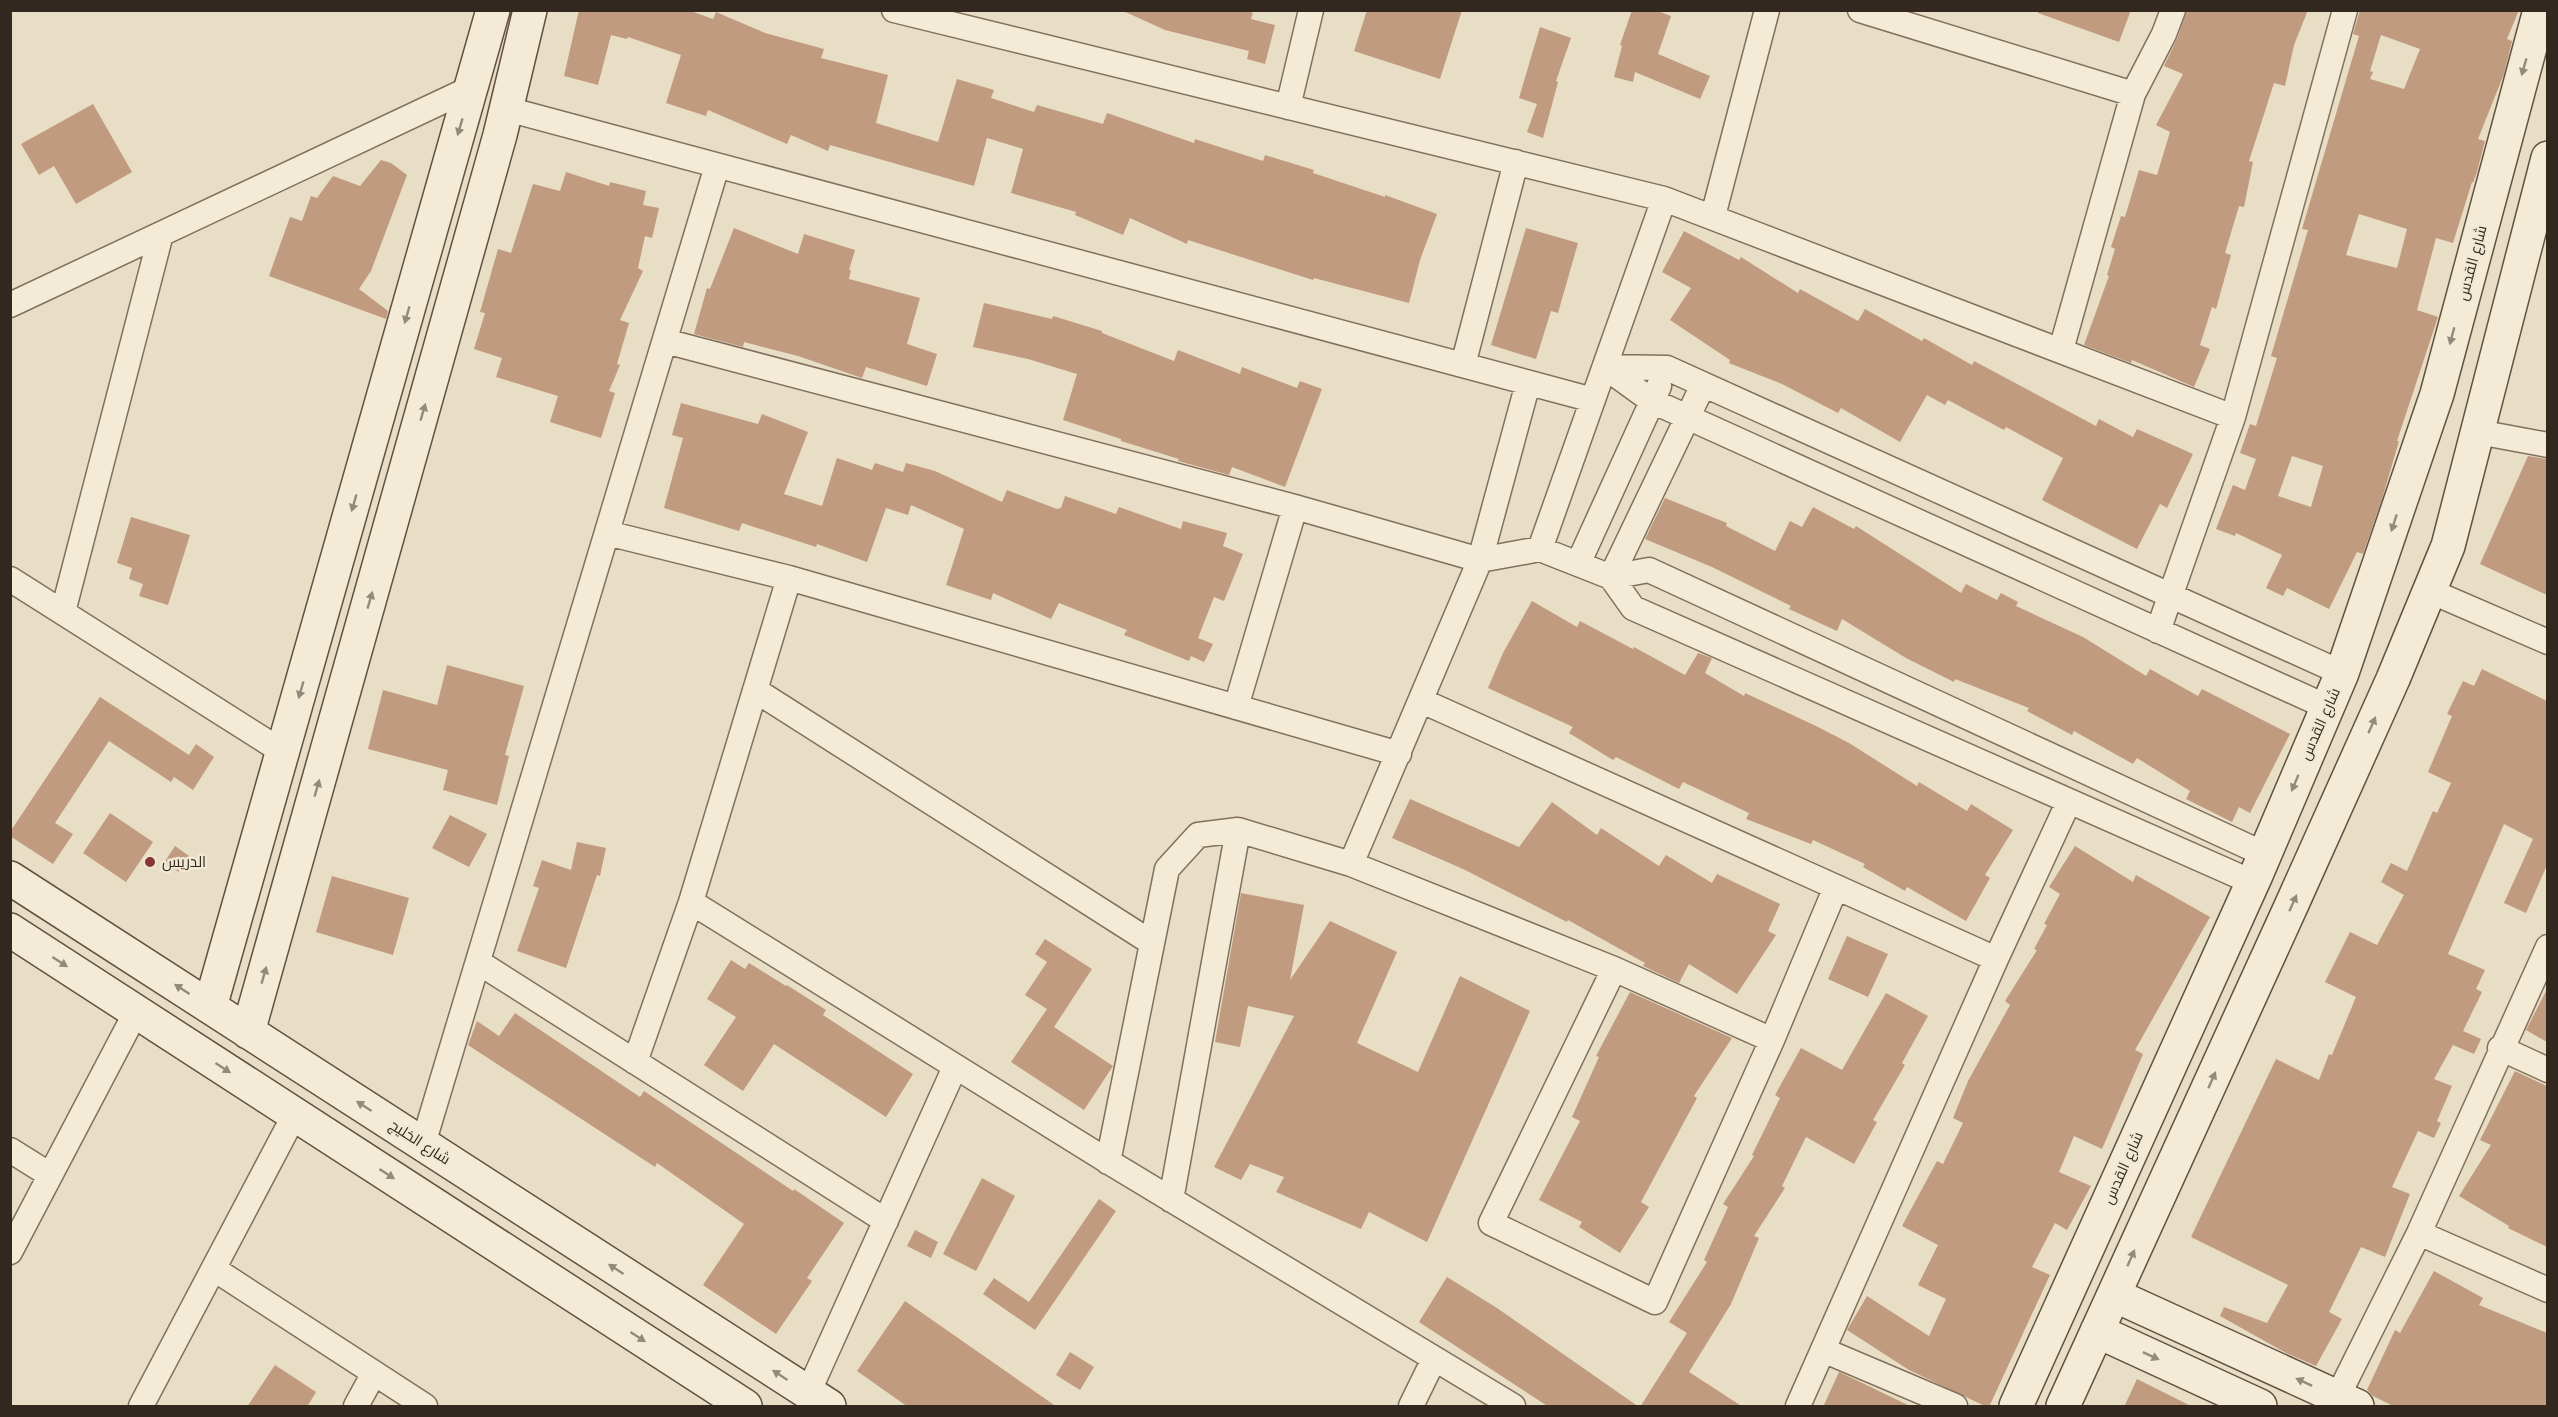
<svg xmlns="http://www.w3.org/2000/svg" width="2558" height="1417" viewBox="0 0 2558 1417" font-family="'Libre Baskerville',Cairo,serif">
<rect width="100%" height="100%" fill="#e8ddc5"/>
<path fill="#c19b7f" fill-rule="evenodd" d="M579,10h109l25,9 3,-7 49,21 59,16 -3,9 67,17 -12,48 62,19 19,-63 37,11 -3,8 43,14 3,-7 66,19 4,-11 87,30 1,-4 68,22 2,-6 49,15 -1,3 72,24v-2l52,19 -17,46 -11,43 -95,-25 -1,2 -125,-40 -1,4 -57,-26 -7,17 -48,-20 1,-3 -65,-19 12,-44 -36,-11 -13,48 -144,-41 -2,6 -37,-16 -4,9 -79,-34 -2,6 -40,-13 15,-48 -53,-18 -1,2 -16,-4 -13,50 -34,-9z
M1121,10h123l9,3 -2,6 24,6 -10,39 -18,-5 2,-8 -84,-21z
M1367,10h95l-22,69 -86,-28z
M1632,10h23l16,6 -13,38 52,22 -10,23 -65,-27 -2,10 -19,-5 8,-31 -2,-1z
M2038,10h93l-12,32 -81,-29z
M2187,10h121l-14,35 -9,41 -11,-3 -25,78 4,1 -9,45 -5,-1 -14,47 6,2 -15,54 -4,-2 -12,38 10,4 -16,38 -62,-27 -1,3 -47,-18 25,-69 -2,-1 8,-26 -4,-2 10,-31 4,1 14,-47 18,5 13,-43 -14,-7 27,-51 -19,-8 13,-27z
M2360,10h159l-12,29 5,2 -8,33 -26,65 7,2 -8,31 -4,11 -1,-1 -19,61 -17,-5 -19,72 21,7 -41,124h2l-17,58 -19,55 -6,-2 -28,57 -42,-21 -4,8 -17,-8 16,-33 -46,-22 -1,3 -19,-7 17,-44 12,5 11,-31 -16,-6 10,-29 6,2 21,-68 -6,-2 37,-126 -6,-1 57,-193 -6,-2zM2381,35l39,14 -16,40 -34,-10 3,-7 -3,-1zM2359,214l48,15 -10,39 -51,-13zM2292,456l31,10 -12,41 -33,-11z
M1540,27l31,11 -15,43 2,1 -15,56 -16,-6 10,-28 -18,-6z
M93,104l39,68 -56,32 -22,-38 -15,9 -18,-31z
M381,160l10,3 16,12 -36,96 -12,18 29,22 -2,8 -117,-43 21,-59 12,4 9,-25 6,2 16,-22 27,10z
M566,172l43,14 1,-4 36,9 -3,14 16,3 -7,30 -7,-2 -7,32 5,3 -23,49 9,3 -12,41 3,1 -11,26 6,2 -14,45 -51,-16 8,-26 -62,-19 6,-19 -28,-9 11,-36 -5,-1 18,-63 13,4 22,-69 27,7z
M734,228l64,26 6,-20 51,16 -6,20h2l-2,9 71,19 -13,46 30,10 -10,32 -61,-19 -4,11 -64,-22 -54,-14 -1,5 -49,-13 13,-46 3,1z
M1526,228l52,15 -20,70 -7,-2 -15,48 -45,-14z
M1684,231l55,29 2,-3 57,36 2,-4 58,32 7,-12 57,32 2,-3 48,27 2,-4 122,65 3,-7 34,18 4,-8 56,25 -26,54 -7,-4 -23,45 -95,-49 21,-42 -57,-31 -2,3 -56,-30 -3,5 -18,-10 -27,47 -59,-34 -3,5 -56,-29 -53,-21 1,-3 -60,-40 21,-32 -29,-16z
M984,303l68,16 1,-3 49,15v2l72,28 4,-11 62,24 2,-7 55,21 3,-7 22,8 -37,98 -53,-20 -3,8 -51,-14 1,-2 -58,-18v-2l-58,-19 14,-46 -49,-15 -55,-12z
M681,403l77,21 4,-10 46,18 -24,62 38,12 15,-48 35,12 3,-7 28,9 3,-9 29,8 67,31 5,-12 50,19 4,-1 4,-12 51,18 3,-7 62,22 2,-8 44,12 -4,13 20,8 -19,47 -10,-4 -16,41 15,6 -9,18 -13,-6 -2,5 -65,-26 3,-5 -68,-27 -8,16 -58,-26 -2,7 -45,-15 18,-56 -53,-24 -3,10 -22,-7 -19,54 -50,-18 -1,3 -74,-24 -3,8 -75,-23 19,-70 -11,-3z
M2528,456l19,3v136l-67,-31z
M1665,498l62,25 -1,3 49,25 15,-30 12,6 11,-20 41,22 2,-3 105,67 5,-9 31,16 4,-7 17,9 -2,4 67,31 63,39 4,-7 48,27 4,-7 88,45 -40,79 -11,-6 -7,15 -46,-23 4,-8 -53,-33 -4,6 -59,-33 -2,4 -45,-24 2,-3 -74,-29 -1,3 -48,-24 -64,-39 -5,12 -48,-22 2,-3 -79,-39 -67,-28z
M131,517l59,18 -22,70 -29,-9 4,-12 -14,-5 3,-11 -15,-5z
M1532,601l45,26 3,-6 53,28 1,-2 51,28 13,-22 14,5 -7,15 39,23 1,-3 71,33 33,17 68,43 2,-4 48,29 4,-7 42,26 -28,45 5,3 -24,43 -59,-34 -2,4 -42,-24 2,-3 -52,-24 -2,4 -65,-25 3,-6 -66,-31 -4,7 -63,-32 -3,3 -44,-27 4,-6 -85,-39 15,-35z
M447,665l77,21 -19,69 4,1 -12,49 -54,-15 5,-20 -80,-21 15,-59 54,15z
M2482,669l65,32v164l-21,48 -22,-10 29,-64 -29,-15 -56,130 37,16 -9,19 6,3 -19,39 18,8 -7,15 -21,-9 -19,34 18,7 -15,35 4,2 -7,15 -16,-7 -26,56 18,7 -25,63 -24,-10 -32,65 13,7 -26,47 -30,-13 -66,-37 4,-9 43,16 21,-38 -97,-48 85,-178 43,21 10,-26 3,1 24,-58 -31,-15 25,-50 27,13 27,-50 -23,-13 10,-19 16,8 26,-60 4,2 14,-30 -23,-11 24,-56 -5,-2 16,-33 11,5z
M100,697l89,58 7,-11 18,13 -21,33 -19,-13 -3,5 -62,-41 -54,82 18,11 -20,30 -43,-28v-4z
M1410,799l109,48 33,-45 45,33 4,-7 58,38 7,-11 46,28 5,-9 63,30 -12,27 8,4 -39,59 -48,-30 -10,19 -36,-17 2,-3 -77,-43 -1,2 -104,-53 -71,-31z
M110,813l43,29 -27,40 -43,-29z
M450,815l37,19 -18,33 -37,-19z
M577,842l29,6 -6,28 -3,-1 -31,93 -49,-17 22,-63 -6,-2 9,-26 29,10z
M175,846l14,10 -10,16 -15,-9z
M2075,846l58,36 3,-7 74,42 -75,133 8,4 -41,95 -28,-13 -15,36 32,14 -24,44 -12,-7 -23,44 18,8 -61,132h-2l-78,-37 -62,-40 20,-34 62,40 17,-37 -28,-14 20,-40 -36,-19 35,-65 6,3 20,-41 -10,-5 15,-37 42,-76 -5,-4 32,-51 -3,-1 13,-24 -3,-1 16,-30 -11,-7z
M332,876l77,22 -16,57 -77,-23z
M1241,893l63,12 -14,75 40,-59 67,31 -40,91 61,29 42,-96 70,35 -103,231 -58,-30 -8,17 -85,-37 8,-15 -34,-13 -9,16 -27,-13 80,-151 -46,-10 -8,41 -25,-5z
M1847,936l41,18 -20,43 -40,-18z
M1045,939l47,30 -38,58 59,39 -29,44 -73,-48 36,-53 -22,-14 22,-33 -12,-8z
M731,960l14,9 4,-6 37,23 1,-1 39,25 -3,5 90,59 -27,43 -112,-73 -31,47 -39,-26 32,-48 -29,-18z
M2547,989v53l-21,-12z
M1630,992l102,46 -38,58 3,2 -56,104 8,5 -29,46 -41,-26 3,-5 -43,-22 41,-79 -8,-4 27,-60 -3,-1z
M1886,993l42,23 -26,47 3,2 -32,55 4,2 -23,42 -48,-27 -24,49 3,2 -31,48 5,2 -28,66 -42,68 54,35h-103l47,-74 -18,-11 38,-60 -3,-2 24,-53 -5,-3 31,-48 -2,-1 28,-57 -5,-3 26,-47 41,22z
M515,1013l125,84 4,-6 149,100 1,-2 50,34 -37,55 5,3 -36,53 -73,-49 41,-61 -87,-61 -2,4 -187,-122 9,-24 22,15z
M2515,1071l32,15v161l-39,-19 1,-2 -50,-30 32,-51 -11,-5z
M982,1178l33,18 -39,75 -33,-17z
M1099,1199l17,12 -81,119 -52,-36 11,-16 35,24z
M915,1230l23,12 -7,16 -24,-12z
M2434,1271l49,27 -4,7 68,28v74h-152l-22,-11 -6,-6 28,-60 5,3z
M1447,1277l50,31 142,99h-90l-130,-85z
M905,1301l152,106h-149l-51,-36z
M1070,1352l24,15 -14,23 -24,-15z
M275,1365l41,27 -9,15h-60z
M1839,1372l15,7 58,28h-89z
M2137,1379l56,28h-69z"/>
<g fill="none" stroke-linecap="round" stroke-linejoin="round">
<defs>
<path id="street" d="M894,10l770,189 569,218
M1860,10l273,84 -72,256
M2133,94l31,-60 9,-24
M1288,107l23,-97
M507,109l1086,291
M1713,216l54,-206
M10,305l461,-217
M665,341l630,166 185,53 60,-11 71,28 38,-7 615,284
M1463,365l53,-203
M1605,367l62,1 675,305
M1605,367l47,34 675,306
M1703,385l-92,192 22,31 619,274
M2478,432l70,13
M607,533l182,45 610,176
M1540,549l124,-350
M1578,564l81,-178
M10,579l273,173
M2430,591l118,51
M63,612l98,-378
M2158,631l75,-214 112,-407
M755,690l397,253
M1422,701l574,258
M1236,707l59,-200
M1351,864l129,-304 48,-177
M691,902l423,263 399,241
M478,962l408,259
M1614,969l-123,254 164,79 117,-262 64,-153
M2500,1048l48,22
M635,1062l56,-160 98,-324
M423,1144l294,-978
M10,1150l40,25
M1108,1162l59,-293 31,-34 40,-5 113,34 263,105 158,71
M1171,1200l67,-370
M2419,1233l129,57
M10,1252l126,-240
M214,1269l211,137
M1823,1350l132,56
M808,1393l147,-326
M141,1406l154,-292
M356,1406l18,-33
M1411,1406l23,-47
M1798,1406l198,-447 73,-158
M2333,1406l86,-173 129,-286"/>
<path id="secondary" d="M10,878l819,528
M10,930l735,476
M210,1007l283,-997
M248,1032l252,-897 30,-125
M2114,1295l243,111
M2097,1331l163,75
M2016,1406l240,-531 86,-202 95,-279 103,-384
M2063,1406l229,-502 101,-225 55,-133 100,-388"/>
</defs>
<use href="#street" stroke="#80705d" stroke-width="27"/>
<use href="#secondary" stroke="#625140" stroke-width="36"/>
<use href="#street" stroke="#f4ebd7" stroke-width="24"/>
<use href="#secondary" stroke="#f4ebd7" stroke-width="33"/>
</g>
<defs><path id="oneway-solid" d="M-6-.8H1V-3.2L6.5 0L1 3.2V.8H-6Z" transform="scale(1.5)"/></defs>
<g fill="#938a7b">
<use href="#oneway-solid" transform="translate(2524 67) rotate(106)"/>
<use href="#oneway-solid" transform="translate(460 127) rotate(106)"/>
<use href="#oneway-solid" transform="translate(407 315) rotate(106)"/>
<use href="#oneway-solid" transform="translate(2452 336) rotate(105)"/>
<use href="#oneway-solid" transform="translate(423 412) rotate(-74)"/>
<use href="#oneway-solid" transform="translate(354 503) rotate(106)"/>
<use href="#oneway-solid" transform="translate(2394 523) rotate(108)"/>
<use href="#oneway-solid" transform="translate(370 600) rotate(-74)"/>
<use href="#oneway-solid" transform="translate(301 690) rotate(106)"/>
<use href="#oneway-solid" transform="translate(2372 725) rotate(-66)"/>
<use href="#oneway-solid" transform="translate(2295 783) rotate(113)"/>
<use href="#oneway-solid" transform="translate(317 788) rotate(-74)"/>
<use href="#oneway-solid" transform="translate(2293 903) rotate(-66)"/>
<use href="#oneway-solid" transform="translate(60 962) rotate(33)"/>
<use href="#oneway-solid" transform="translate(264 975) rotate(-74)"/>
<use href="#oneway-solid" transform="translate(182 989) rotate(-147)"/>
<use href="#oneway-solid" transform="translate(223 1068) rotate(33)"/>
<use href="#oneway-solid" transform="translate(2212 1080) rotate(-66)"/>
<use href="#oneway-solid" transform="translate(364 1106) rotate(-147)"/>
<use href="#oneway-solid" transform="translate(387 1174) rotate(33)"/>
<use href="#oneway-solid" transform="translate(2131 1258) rotate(-66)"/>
<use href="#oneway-solid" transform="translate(616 1269) rotate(-147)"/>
<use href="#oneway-solid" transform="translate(638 1337) rotate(33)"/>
<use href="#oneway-solid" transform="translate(2151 1356) rotate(25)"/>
<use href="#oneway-solid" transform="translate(780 1375) rotate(-147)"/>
<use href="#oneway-solid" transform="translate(2304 1382) rotate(-155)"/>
</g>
<circle fill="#883536" stroke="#f0e8d3" stroke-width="2" cx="150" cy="862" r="6"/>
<g text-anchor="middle" stroke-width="5" stroke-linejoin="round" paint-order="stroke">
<g font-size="15" fill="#32281f" stroke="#f0e8d3">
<text transform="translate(2472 263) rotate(-75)" y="5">شارع القدس</text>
<text transform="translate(2320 724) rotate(-66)" y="5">شارع القدس</text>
<text transform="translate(420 1142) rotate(33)" y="5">شارع الخليج</text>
<text transform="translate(2123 1168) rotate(-66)" y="5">شارع القدس</text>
</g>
<g font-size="15" fill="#32281f" stroke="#f0e8d3" text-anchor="start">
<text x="162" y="867">الدريس</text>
</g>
</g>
<rect width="2558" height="1417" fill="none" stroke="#32281f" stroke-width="24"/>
</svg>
